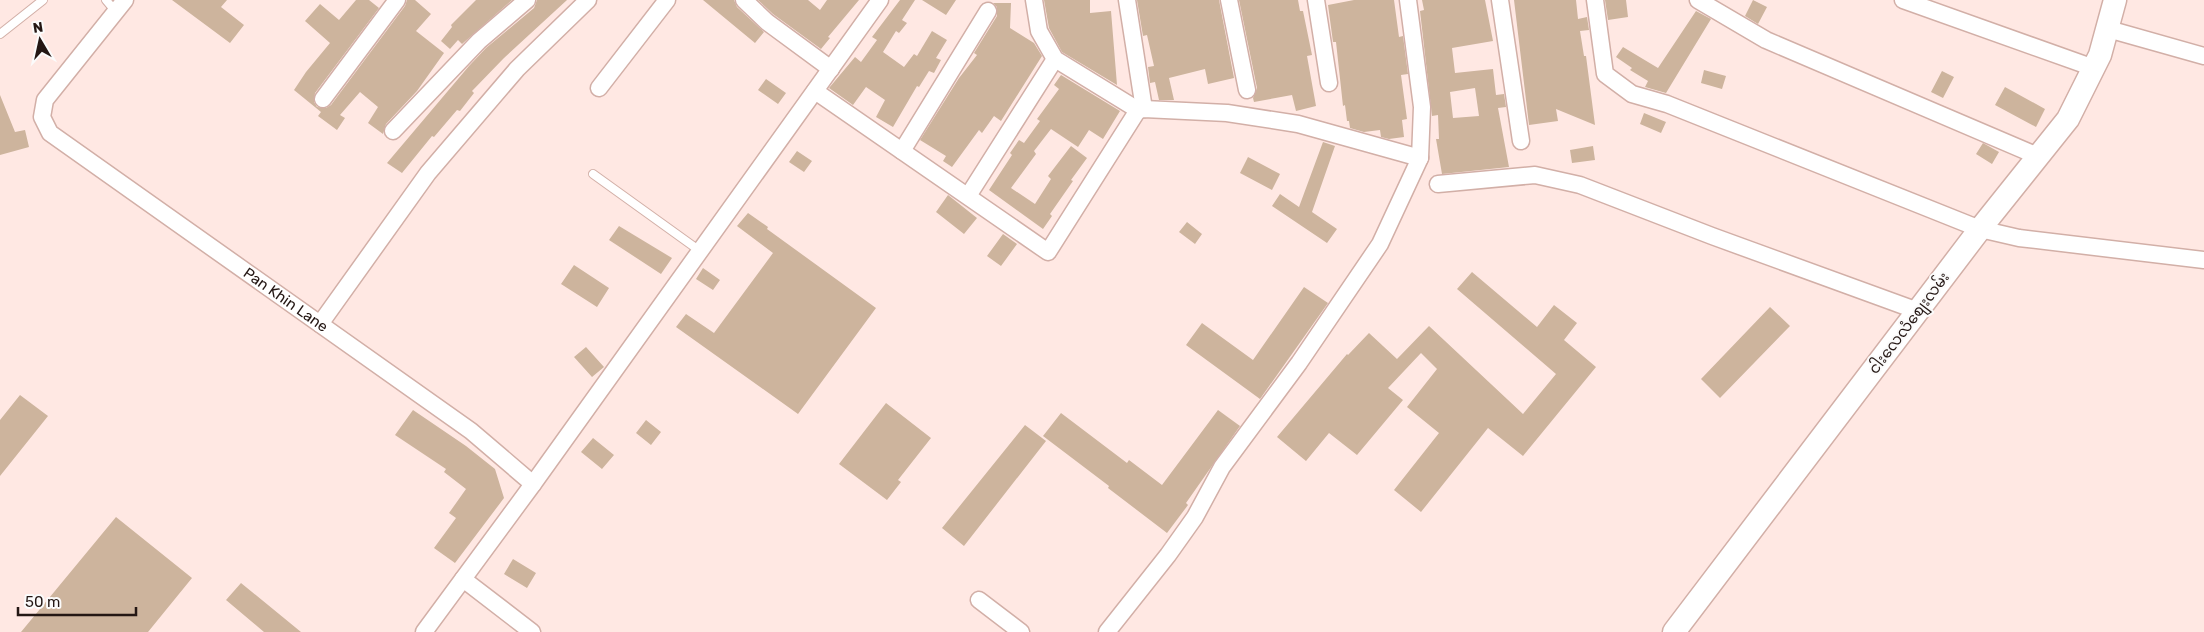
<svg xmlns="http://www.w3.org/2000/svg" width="2204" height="632" viewBox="0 0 2204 632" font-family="Rubik,'Noto Sans Myanmar',sans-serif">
  <rect width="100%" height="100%" fill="#ffe8e3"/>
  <!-- building -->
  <path fill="#cdb49d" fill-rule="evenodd" d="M 172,0 L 227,0 L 221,7 L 244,25 L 230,43 Z
    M 356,0 L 369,0 L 379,8 L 315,93 L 314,102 L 317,107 L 326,108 L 331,105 L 405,6 L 407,0 L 415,0 L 431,14 L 416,31 L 444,53 L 417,91 L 386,124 L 383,134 L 368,123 L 378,107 L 360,92 L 340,115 L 345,118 L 337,130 L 318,116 L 321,112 L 294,90 L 306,72 L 330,43 L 305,21 L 320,4 L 339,20 Z
    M 476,0 L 512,0 L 462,44 L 458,40 L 450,49 L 441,41 L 452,27 L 451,25 Z
    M 537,0 L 567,0 L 504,58 L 472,91 L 474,93 L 460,111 L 457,110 L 434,137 L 432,136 L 402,173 L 387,163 L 469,66 L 486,48 L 534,8 Z
    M 703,0 L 734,0 L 737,7 L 764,32 L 755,43 Z
    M 758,0 L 808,0 L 820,10 L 827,0 L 859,0 L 828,37 L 830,38 L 821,49 L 773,14 Z
    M 900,0 L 915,0 L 902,20 L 907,23 L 899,33 L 896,31 L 883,52 L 904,67 L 914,54 L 917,56 L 932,31 L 947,40 L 936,58 L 941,60 L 934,73 L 929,71 L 919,87 L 917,86 L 893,127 L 876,117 L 885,100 L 866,87 L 853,105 L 829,88 L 855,57 L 861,62 L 877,40 L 872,37 Z
    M 922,0 L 956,0 L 946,15 Z
    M 1044,0 L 1090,0 L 1090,13 L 1111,11 L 1117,85 L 1062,52 L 1049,28 Z
    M 1137,0 L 1219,0 L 1234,78 L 1208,84 L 1205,69 L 1169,78 L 1174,100 L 1159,100 L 1155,82 L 1150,83 L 1148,67 L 1154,66 L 1147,35 L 1143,36 Z
    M 1239,0 L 1298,0 L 1300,11 L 1303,11 L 1312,55 L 1307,56 L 1316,106 L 1296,111 L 1292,95 L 1254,102 L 1253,98 L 1257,88 Z
    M 1354,0 L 1394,0 L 1399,37 L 1403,36 L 1408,74 L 1401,75 L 1407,119 L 1402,120 L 1404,137 L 1389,139 L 1381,137 L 1380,130 L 1364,132 L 1350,128 L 1349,121 L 1347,121 L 1345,105 L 1343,106 L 1336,42 L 1333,42 L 1328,5 Z
    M 1422,0 L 1485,0 L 1493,41 L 1452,48 L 1455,73 L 1493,69 L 1496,95 L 1504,94 L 1506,107 L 1498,108 L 1509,167 L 1442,174 L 1436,139 L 1439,139 L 1438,115 L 1432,116 L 1420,11 L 1424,10 ZM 1475,88 L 1479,116 L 1453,118 L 1450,92 Z
    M 1514,0 L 1576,0 L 1578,19 L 1587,17 L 1589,30 L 1580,31 L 1584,56 L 1586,56 L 1595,125 L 1556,109 L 1558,121 L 1529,125 Z
    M 1605,0 L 1626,0 L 1628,17 L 1608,20 Z
    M 1753,0 L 1767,7 L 1758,24 L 1745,16 Z
    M 993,3 L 1011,3 L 1010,28 L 1034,43 L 1042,56 L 1001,121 L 994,116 L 982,133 L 979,130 L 952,167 L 943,161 L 946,156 L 920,140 L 959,78 L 977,55 L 974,53 L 997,16 L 997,7 Z
    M 1696,11 L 1711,19 L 1666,93 L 1645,87 L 1648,81 L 1630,70 L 1632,68 L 1616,57 L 1623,47 L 1658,68 Z
    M 1704,70 L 1726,76 L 1722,89 L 1701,83 Z
    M 1942,71 L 1954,77 L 1943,98 L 1931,92 Z
    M 1061,75 L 1120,111 L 1103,139 L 1089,130 L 1078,147 L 1051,129 L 1034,151 L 1036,154 L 1011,188 L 1035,204 L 1051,179 L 1048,176 L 1071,146 L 1087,158 L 1071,180 L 1073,181 L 1050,214 L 1052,216 L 1043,229 L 989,190 L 1012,155 L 1010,153 L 1019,140 L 1024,143 L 1040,121 L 1037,119 L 1059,89 L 1054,85 Z
    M 766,79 L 786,93 L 778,104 L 758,90 Z
    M 2005,87 L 2045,109 L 2036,127 L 1995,105 Z
    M 0,95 L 15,132 L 25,130 L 29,147 L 0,155 Z
    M 1644,113 L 1666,122 L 1661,133 L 1640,124 Z
    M 1323,142 L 1335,146 L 1312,212 L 1337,229 L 1327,243 L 1272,206 L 1280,194 L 1299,207 Z
    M 1983,143 L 1999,152 L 1992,164 L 1976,154 Z
    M 1593,146 L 1595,160 L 1572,163 L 1570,150 Z
    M 797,151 L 812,161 L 804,172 L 789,162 Z
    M 1248,157 L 1280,174 L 1272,190 L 1240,173 Z
    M 948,195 L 977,218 L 964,234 L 936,212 Z
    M 748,213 L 768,227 L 767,229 L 876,308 L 798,414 L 676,327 L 686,314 L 714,333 L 773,253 L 737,226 Z
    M 1187,222 L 1202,234 L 1195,244 L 1179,232 Z
    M 619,226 L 672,258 L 661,274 L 609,240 Z
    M 1003,234 L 1017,244 L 1001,266 L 987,256 Z
    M 574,265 L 609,288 L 597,307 L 561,284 Z
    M 703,268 L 720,280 L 713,290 L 696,279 Z
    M 1472,272 L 1537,327 L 1554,305 L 1577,323 L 1564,340 L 1596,367 L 1523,456 L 1488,428 L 1421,512 L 1394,490 L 1439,433 L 1407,407 L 1437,369 L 1421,353 L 1388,388 L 1403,400 L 1357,455 L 1329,433 L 1306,461 L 1277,437 L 1347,354 L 1348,355 L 1369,333 L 1397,359 L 1429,326 L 1523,414 L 1556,374 L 1457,289 Z
    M 1304,287 L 1328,303 L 1260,399 L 1186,345 L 1202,323 L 1253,360 Z
    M 1770,307 L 1790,326 L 1720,398 L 1701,379 Z
    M 586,347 L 604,367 L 592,377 L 574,357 Z
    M 20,395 L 48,416 L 0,476 L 0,420 Z
    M 886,403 L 931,438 L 898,480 L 901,482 L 887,500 L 839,464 Z
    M 413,410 L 466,446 L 495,469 L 504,498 L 455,563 L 434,548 L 456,518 L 449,513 L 466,489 L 444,472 L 446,469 L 395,435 Z
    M 1218,410 L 1240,426 L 1186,503 L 1188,505 L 1167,533 L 1108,488 L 1109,486 L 1043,436 L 1061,413 L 1127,463 L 1129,460 L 1162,485 Z
    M 646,420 L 661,432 L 651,445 L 636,433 Z
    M 1025,425 L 1046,441 L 964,546 L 942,528 Z
    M 593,438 L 614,455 L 602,469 L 581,452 Z
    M 116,517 L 192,578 L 148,632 L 21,632 Z
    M 513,559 L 536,573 L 527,588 L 504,574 Z
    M 241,583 L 301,632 L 264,632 L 226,600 Z"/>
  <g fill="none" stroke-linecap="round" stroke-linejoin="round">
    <defs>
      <path id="lane" d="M 106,0 L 116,12
        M 0,34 L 43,0
        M 593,174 L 700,251"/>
      <g id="street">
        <path id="s1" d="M 125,0 L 45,100 L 42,117 L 50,133 L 471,431 L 533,484"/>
        <path d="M 744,0 L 767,22 L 831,69"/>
        <path d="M 1034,0 L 1039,31 L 1055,59 L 1138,110 L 1144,109 L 1227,113 L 1298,124 L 1420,158"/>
        <path d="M 1127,0 L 1144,109"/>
        <path d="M 1229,0 L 1247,90"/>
        <path d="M 1316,0 L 1329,83"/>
        <path d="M 1500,0 L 1521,141"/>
        <path d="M 1595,0 L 1605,74 L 1632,94 L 1667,104 L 1980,229 L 2019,238 L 2204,260"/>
        <path d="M 1698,0 L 1766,40 L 2040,157"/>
        <path d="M 1903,0 L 2094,68"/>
        <path d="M 2108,29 L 2204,56"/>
        <path d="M 599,88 L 667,0"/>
        <path d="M 815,91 L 1048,252 L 1138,110"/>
        <path d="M 323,99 L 397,0"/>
        <path d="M 393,131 L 479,41 L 527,0"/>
        <path d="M 902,151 L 988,11"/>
        <path d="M 1438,184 L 1535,175 L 1580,185 L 1712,236 L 1918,311"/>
        <path d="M 968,196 L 1055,59"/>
        <path d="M 320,324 L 428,173 L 517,69 L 588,0"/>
        <path d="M 463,579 L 532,632"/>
        <path d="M 979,600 L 1021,632"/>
        <path d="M 424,632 L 533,484 L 880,0"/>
        <path d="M 1107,632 L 1168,555 L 1195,517 L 1222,467 L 1299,363 L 1380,244 L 1420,158 L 1422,107 L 1408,0"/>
      </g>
      <path id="secondary" d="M 1674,632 L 1980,229 L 2068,119 L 2100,55 L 2115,0"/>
    </defs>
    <!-- lane casing -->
    <use href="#lane" stroke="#d2afa7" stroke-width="10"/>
    <!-- street casing -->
    <use href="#street" stroke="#d2afa7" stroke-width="19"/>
    <!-- secondary casing -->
    <use href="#secondary" stroke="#d2afa7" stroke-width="25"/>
    <!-- lane -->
    <use href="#lane" stroke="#fff" stroke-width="8"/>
    <!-- street -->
    <use href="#street" stroke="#fff" stroke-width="16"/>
    <!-- secondary -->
    <use href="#secondary" stroke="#fff" stroke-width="22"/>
  </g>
  <g text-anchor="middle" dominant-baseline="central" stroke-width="4" stroke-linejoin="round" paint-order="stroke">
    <!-- street labels -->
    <g font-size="15" fill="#241714" stroke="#fbfbfb">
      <text stroke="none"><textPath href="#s1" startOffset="452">Pan Khin Lane</textPath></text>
      <text transform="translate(1909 323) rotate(-53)">ငါးလေလံစျေးလမ်း</text>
    </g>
  </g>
  <!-- north arrow -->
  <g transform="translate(40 40) rotate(351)" stroke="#fbfbfb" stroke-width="4" paint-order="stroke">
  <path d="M0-4L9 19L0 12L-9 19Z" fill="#241714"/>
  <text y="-8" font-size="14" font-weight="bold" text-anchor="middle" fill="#241714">N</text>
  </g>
  <!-- scale -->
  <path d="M18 607v8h118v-8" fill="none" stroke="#241714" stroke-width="2.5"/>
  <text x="25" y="607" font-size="15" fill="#241714" stroke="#fbfbfb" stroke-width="4" paint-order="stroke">50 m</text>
</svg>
